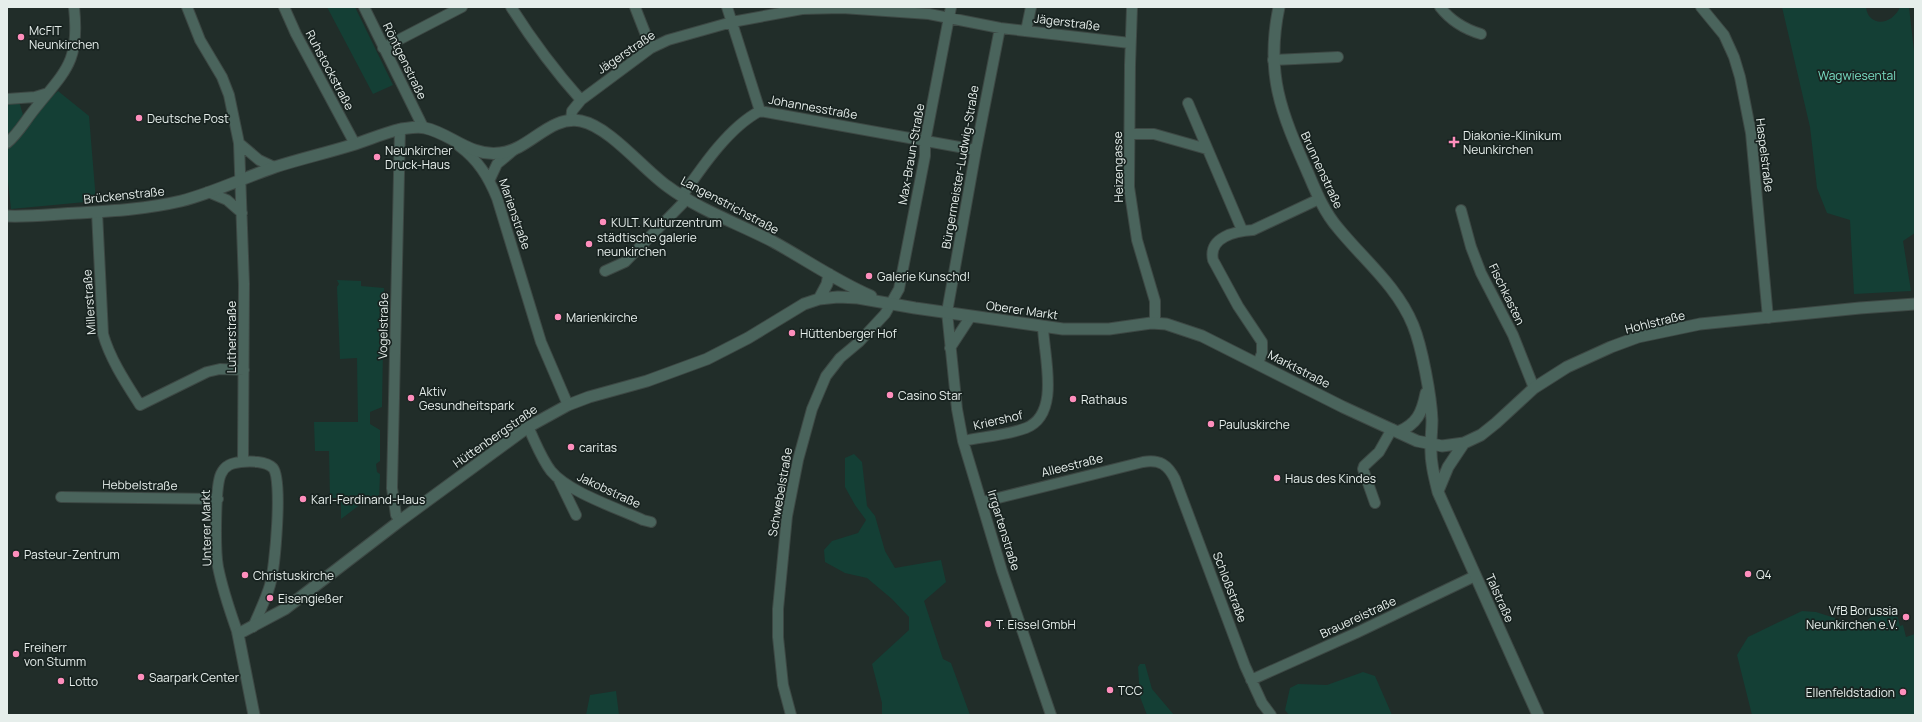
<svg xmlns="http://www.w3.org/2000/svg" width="1922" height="722" viewBox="0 0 1922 722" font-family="Manrope,sans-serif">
  <rect width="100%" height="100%" fill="#212d29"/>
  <!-- green -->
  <path fill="#143f35" d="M 327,7 L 355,7 L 393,85 L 373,94 Z
    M 1782,7 L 1866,7 C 1868,27 1892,26 1900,7 L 1909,7 L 1915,60 L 1915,233 L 1903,241 L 1911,291 L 1854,294 L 1850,220 L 1827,213 L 1817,188 L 1810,127 Z
    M 58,91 L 89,116 L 96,201 L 11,209 L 7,173 L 7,147 L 47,101 Z
    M 19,101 L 23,115 L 7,138 L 7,102 Z
    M 337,280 L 361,281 L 361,286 L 384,288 L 382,407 L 370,412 L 370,424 L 380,430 L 380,461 L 376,464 L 377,472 L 380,474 L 379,502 L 373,495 L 341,519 L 341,498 L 330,498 L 329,451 L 315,451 L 314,422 L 358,422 L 357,358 L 340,359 L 337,287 L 339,284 Z
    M 854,454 L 862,462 L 867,506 L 875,516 L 885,551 L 895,568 L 941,560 L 946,582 L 924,601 L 943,659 L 951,663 L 970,715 L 882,715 L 882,703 L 872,664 L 909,630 L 909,617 L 892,599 L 867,578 L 845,573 L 825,562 L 824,550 L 832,541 L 858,533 L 866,520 L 855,505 L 845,487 L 845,458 Z
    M 1802,611 L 1816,612 L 1860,626 L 1876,613 L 1896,611 L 1900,626 L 1903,625 L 1906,637 L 1915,634 L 1915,715 L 1752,715 L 1737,655 L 1748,637 Z
    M 1140,664 L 1145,664 L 1152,689 L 1174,715 L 1147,715 L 1140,697 L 1138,667 Z
    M 1363,672 L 1375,676 L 1392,715 L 1289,715 L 1285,710 L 1290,688 L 1298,684 L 1327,685 Z
    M 616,691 L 619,715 L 586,715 L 590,695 Z"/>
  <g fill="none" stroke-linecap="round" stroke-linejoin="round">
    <defs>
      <path id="minor" d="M 187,7 L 200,40 L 222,77 L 229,95 L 239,143 L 244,284 L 243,462
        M 284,7 L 296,34 L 355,144
        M 364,7 L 423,127
        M 511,7 C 532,40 555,71 581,100
        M 635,7 L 651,48
        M 727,7 L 760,111
        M 1132,7 L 1130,65 L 1129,187 L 1137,240 L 1155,301 L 1155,323
        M 1440,7 C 1451,21 1464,29 1481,34
        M 1701,7 L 1724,35 L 1734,57 L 1740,77 L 1751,133 L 1768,318
        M 1000,28 L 976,150 L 947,312 L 957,409 L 963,441 L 1002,571 L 1051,715
        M 1026,31 L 1031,7
        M 383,48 L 462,7
        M 1273,60 L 1338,57
        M 7,99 L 35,97 L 48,93
        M 1188,103 C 1206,145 1224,188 1242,230
        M 571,120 L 572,111 L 581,100 L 651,48 L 668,40 L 732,22 L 802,9 L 842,8 L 929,14 L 1000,28 L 1130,43
        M 400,129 L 392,488 L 396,515 L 401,520
        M 1130,134 L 1154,134 L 1207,149
        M 7,143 C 18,134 25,121 34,110 C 66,70 80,62 74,7
        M 239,143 L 259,160 L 274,167
        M 459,146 C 478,160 488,176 497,198 L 541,342 L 568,405
        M 490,179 L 497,164 L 515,149
        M 208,192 L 227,200 L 242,213
        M 682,196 C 702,167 729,127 760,111 L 976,150
        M 1461,210 L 1471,247 L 1481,273 L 1513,335 L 1534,388
        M 97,212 L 103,334 C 110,359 126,383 140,405 L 207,372 L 220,369 L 244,370
        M 605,271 L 625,262 L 687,199
        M 950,348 L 971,316
        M 1258,363 L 1262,353 L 1262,342 L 1238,306 L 1213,260 C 1208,237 1236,231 1253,230 L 1319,199
        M 528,427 C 535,441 541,458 551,471 C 568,492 617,508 643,520 L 651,522
        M 963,441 C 982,437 1008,435 1026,428 C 1061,414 1044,357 1043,327
        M 559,480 L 576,515
        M 61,497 L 218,499
        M 982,502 L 1143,462 C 1160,459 1168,465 1175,479 L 1245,666 L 1262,703 L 1271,715
        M 1375,503 L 1363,469 L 1364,466 L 1379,452 L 1392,429
        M 238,634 C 230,611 223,592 218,567 C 215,551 215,486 221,474 C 225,465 232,463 241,462 C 250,461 266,461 273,468 C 283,479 275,568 270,585 C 266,599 259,613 253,627
        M 1251,680 L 1356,633 L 1475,576
        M 791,715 L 783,685 L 778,637 L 778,609 L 787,516 L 798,460 L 812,409 L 826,376 L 840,358 L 859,342 L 885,314 L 899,289 L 925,156 L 925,142 L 951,7"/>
      <path id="tertiary" d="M 1279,7 C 1265,74 1281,112 1308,173 C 1316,192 1324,212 1338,228 C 1364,260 1397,286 1413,325 C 1422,347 1431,396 1432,420 C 1432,428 1431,436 1431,444 C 1430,460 1434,476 1438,492 L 1538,715
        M 7,216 C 31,217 54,214 78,213 C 112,211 147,209 181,201 C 213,193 243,178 275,167 C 300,159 326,153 352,145 C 368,140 384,133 401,129 C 409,128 418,126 425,128 C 450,133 470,157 500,153 C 530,150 549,115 581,121 C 610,127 643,169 667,186 C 699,210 737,223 772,241 C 805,259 836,281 871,296
        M 819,299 L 827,284 L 829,274
        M 1398,432 C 1417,424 1422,413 1426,393
        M 1438,491 L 1448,467 L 1464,443
        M 254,715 L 238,634 L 285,609 L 401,520 L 528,427 L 568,405 L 589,397 L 647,381 L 707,359 L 748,338 L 804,304 L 819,299 L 838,297 L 858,298 L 915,308 L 1063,329 L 1109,329 L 1151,323 L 1166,324 L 1202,336 L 1343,407 L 1417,441 L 1442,446 L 1464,443 L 1481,435 L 1496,423 L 1534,388 L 1567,367 L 1611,347 L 1638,337 L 1700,324 L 1860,308 L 1915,304"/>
    </defs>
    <!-- minor casing -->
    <use href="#minor" stroke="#3d4844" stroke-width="12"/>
    <!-- tertiary casing -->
    <use href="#tertiary" stroke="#3d4844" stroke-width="13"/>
    <!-- minor -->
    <use href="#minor" stroke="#4a645c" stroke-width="10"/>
    <!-- tertiary -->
    <use href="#tertiary" stroke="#4a645c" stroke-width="11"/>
  </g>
  <!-- markers -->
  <g fill="#fe8ebc" stroke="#182320" stroke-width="1.5">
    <circle cx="21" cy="37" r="4"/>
    <circle cx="139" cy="118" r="4"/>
    <path d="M1452 136h4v4h4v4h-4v4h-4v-4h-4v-4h4z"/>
    <circle cx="377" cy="157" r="4"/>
    <circle cx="603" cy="222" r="4"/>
    <circle cx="589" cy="244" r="4"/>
    <circle cx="869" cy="276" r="4"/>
    <circle cx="558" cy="317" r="4"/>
    <circle cx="792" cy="333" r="4"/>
    <circle cx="890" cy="395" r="4"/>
    <circle cx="411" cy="398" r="4"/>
    <circle cx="1073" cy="399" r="4"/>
    <circle cx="1211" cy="424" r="4"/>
    <circle cx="571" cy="447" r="4"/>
    <circle cx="1277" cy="478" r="4"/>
    <circle cx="303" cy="499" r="4"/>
    <circle cx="16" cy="554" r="4"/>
    <circle cx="1748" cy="574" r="4"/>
    <circle cx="245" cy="575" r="4"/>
    <circle cx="270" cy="598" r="4"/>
    <circle cx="1906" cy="617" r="4"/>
    <circle cx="988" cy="624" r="4"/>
    <circle cx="16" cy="654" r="4"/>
    <circle cx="141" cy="677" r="4"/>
    <circle cx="61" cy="681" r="4"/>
    <circle cx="1110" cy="690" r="4"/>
    <circle cx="1903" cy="692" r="4"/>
  </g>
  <g text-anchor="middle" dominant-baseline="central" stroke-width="3.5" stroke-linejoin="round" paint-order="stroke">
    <!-- street labels -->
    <g font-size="12" fill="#e6eeeb" stroke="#182320">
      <text transform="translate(1067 22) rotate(7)">Jägerstraße</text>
      <text transform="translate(626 52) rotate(-34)">Jägerstraße</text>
      <text transform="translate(405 61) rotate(64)">Röntgenstraße</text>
      <text transform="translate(330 70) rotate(62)">Ruhstockstraße</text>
      <text transform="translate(813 107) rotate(10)">Johannesstraße</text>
      <text transform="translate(911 154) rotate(-80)">Max-Braun-Straße</text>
      <text transform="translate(1765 155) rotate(83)">Haspelstraße</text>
      <text transform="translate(960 167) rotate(-80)">Bürgermeister-Ludwig-Straße</text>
      <text transform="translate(1118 167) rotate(-91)">Heizengasse</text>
      <text transform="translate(1322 170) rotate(65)">Brunnenstraße</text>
      <text transform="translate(124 195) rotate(-6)">Brückenstraße</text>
      <text transform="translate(730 205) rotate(28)">Langenstrichstraße</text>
      <text transform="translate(515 214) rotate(71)">Marienstraße</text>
      <text transform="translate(1507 294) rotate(64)">Fischkasten</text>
      <text transform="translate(89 302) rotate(-94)">Millerstraße</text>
      <text transform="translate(1022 310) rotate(8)">Oberer Markt</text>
      <text transform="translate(1655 322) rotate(-14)">Hohlstraße</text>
      <text transform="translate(383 326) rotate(-89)">Vogelstraße</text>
      <text transform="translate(231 337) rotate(-90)">Lutherstraße</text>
      <text transform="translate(1299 369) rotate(27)">Marktstraße</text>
      <text transform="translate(998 420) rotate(-13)">Kriershof</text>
      <text transform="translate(495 436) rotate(-35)">Hüttenbergstraße</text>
      <text transform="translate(1072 465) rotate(-14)">Alleestraße</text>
      <text transform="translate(140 485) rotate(1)">Hebbelstraße</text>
      <text transform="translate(609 490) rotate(25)">Jakobstraße</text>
      <text transform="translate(780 492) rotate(-80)">Schwebelstraße</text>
      <text transform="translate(206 528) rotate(-91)">Unterer Markt</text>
      <text transform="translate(1004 530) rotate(73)">Irrgartenstraße</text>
      <text transform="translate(1230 587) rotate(69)">Schloßstraße</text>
      <text transform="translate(1500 598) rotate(66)">Talstraße</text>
      <text transform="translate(1358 617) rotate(-25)">Brauereistraße</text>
    </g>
    <!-- poi labels -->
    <g font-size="12" fill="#e6eeeb" stroke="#182320" text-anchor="start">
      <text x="29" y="30">McFIT<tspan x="29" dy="14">Neunkirchen</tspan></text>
      <text x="147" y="118">Deutsche Post</text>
      <text x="1463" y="135">Diakonie-Klinikum<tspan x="1463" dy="14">Neunkirchen</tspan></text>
      <text x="385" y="150">Neunkircher<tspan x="385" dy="14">Druck-Haus</tspan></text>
      <text x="611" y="222">KULT. Kulturzentrum</text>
      <text x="597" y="237">städtische galerie<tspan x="597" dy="14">neunkirchen</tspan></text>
      <text x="877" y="276">Galerie Kunschd!</text>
      <text x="566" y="317">Marienkirche</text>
      <text x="800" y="333">Hüttenberger Hof</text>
      <text x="419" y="391">Aktiv<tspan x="419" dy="14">Gesundheitspark</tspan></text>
      <text x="898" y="395">Casino Star</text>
      <text x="1081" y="399">Rathaus</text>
      <text x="1219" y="424">Pauluskirche</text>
      <text x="579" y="447">caritas</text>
      <text x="1285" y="478">Haus des Kindes</text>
      <text x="311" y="499">Karl-Ferdinand-Haus</text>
      <text x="24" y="554">Pasteur-Zentrum</text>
      <text x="1756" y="574">Q4</text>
      <text x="253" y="575">Christuskirche</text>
      <text x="278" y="598">Eisengießer</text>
      <text x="1898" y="610" text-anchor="end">VfB Borussia<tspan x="1898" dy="14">Neunkirchen e.V.</tspan></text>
      <text x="996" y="624">T. Eissel GmbH</text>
      <text x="24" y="647">Freiherr<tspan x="24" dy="14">von Stumm</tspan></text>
      <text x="149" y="677">Saarpark Center</text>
      <text x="69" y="681">Lotto</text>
      <text x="1118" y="690">TCC</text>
      <text x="1895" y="692" text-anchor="end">Ellenfeldstadion</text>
    </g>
    <!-- park labels -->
    <g font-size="12" fill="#78dcc2" stroke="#182320">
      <text x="1857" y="75">Wagwiesental</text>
    </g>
  </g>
  <!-- border -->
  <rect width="1922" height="722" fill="none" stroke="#e6eeeb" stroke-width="16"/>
</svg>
